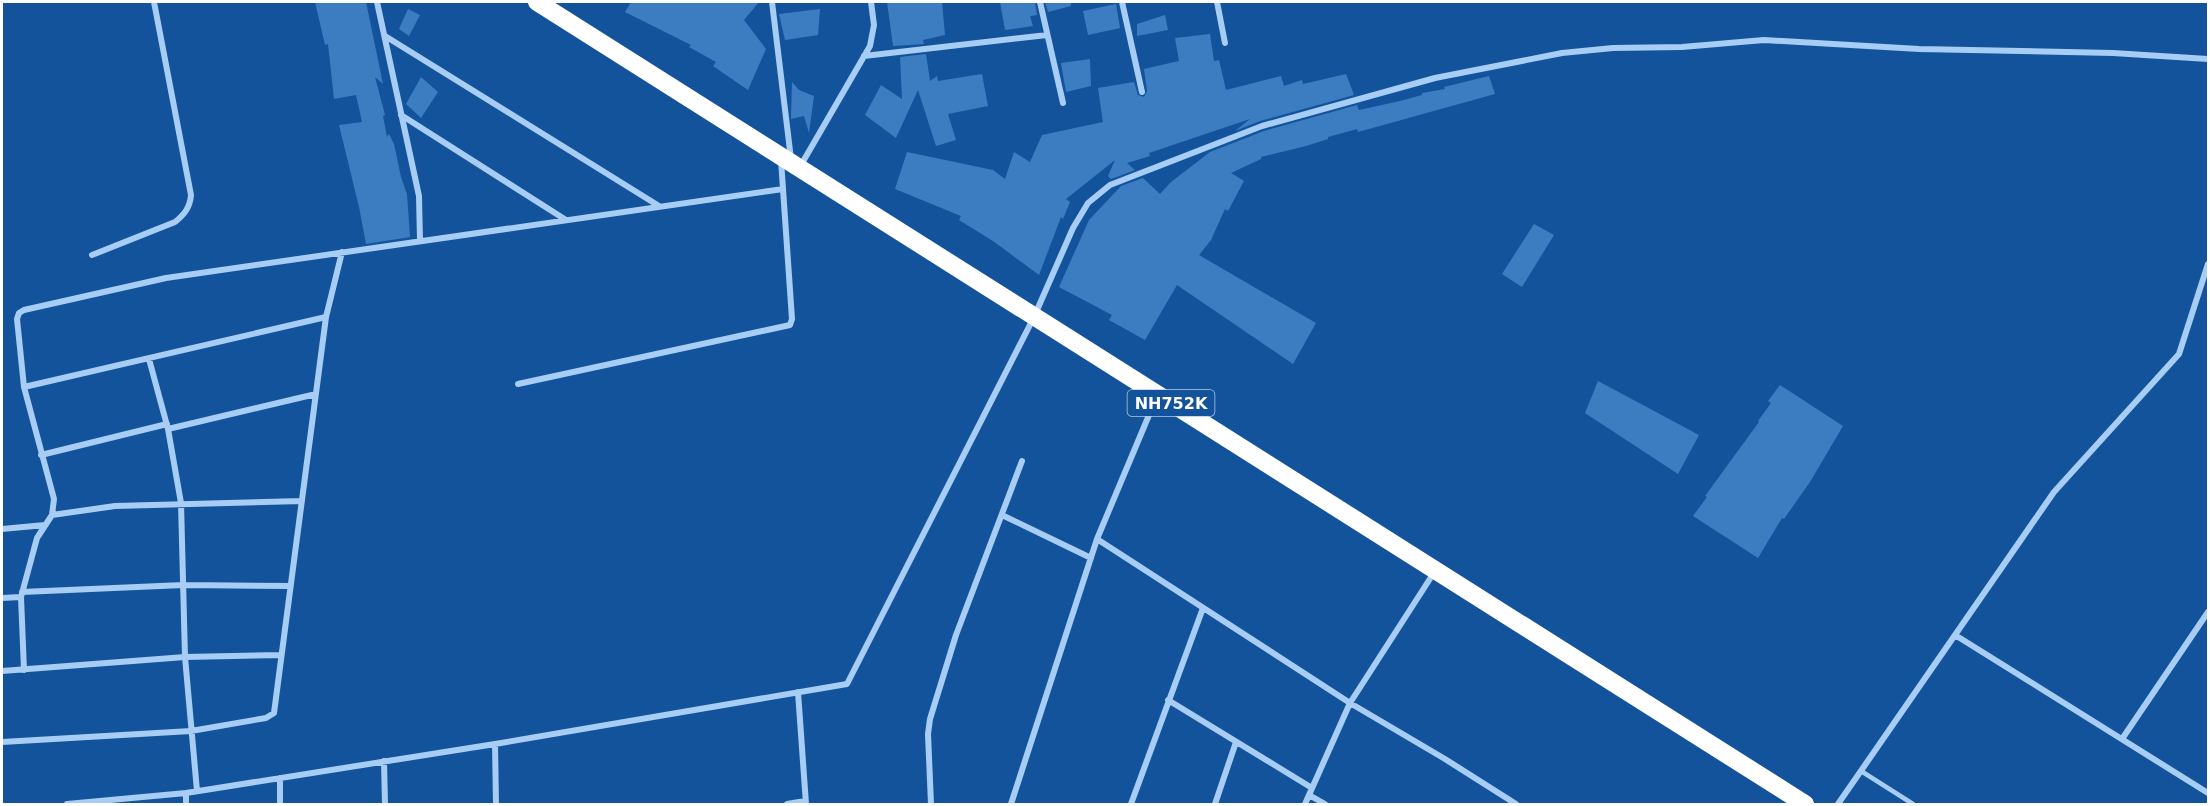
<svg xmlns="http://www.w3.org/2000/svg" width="2210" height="806" viewBox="0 0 2210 806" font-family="'DejaVu Sans',sans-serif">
  <rect width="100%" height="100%" fill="#13539b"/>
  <!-- building -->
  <path fill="#3c7dc2" d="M 315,2 L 366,2 L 383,84 L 375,77 L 385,115 L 383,116 L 387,137 L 389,134 L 394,144 L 401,177 L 407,194 L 410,237 L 366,244 L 359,207 L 339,125 L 362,122 L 356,95 L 334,99 L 328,44 L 325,45 Z
    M 631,2 L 759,2 L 744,20 L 766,49 L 748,90 L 713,66 L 716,62 L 689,47 L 691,45 L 625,12 Z
    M 887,2 L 942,2 L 945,35 L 923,40 L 924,44 L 893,46 Z
    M 1000,2 L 1035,2 L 1037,15 L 1030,16 L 1033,26 L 1005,30 Z
    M 1045,2 L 1071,2 L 1071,6 L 1048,12 Z
    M 1116,4 L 1120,28 L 1088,35 L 1083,11 Z
    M 408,9 L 420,15 L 409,36 L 399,29 Z
    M 820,9 L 818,35 L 785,40 L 779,14 Z
    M 1165,15 L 1168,30 L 1137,36 L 1137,24 Z
    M 1210,34 L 1214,61 L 1219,60 L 1226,90 L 1281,76 L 1284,86 L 1302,80 L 1303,84 L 1346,74 L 1354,95 L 1260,121 L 1235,131 L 1250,119 L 1149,153 L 1150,156 L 1127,163 L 1135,170 L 1111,179 L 1108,176 L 1115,160 L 1066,199 L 1070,202 L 1063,219 L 1061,217 L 1039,275 L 993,241 L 959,220 L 961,216 L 895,189 L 907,152 L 993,170 L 1005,179 L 1014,152 L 1030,162 L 1042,135 L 1103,122 L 1098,88 L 1134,82 L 1138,95 L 1144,97 L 1147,91 L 1144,69 L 1179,61 L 1175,38 Z
    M 926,54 L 930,81 L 937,76 L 938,81 L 982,74 L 988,106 L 948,114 L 956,140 L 936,146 L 918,90 L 896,138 L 865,115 L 881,85 L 902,99 L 900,57 Z
    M 1090,59 L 1091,86 L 1066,92 L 1061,63 Z
    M 1489,76 L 1495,94 L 1358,132 L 1357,129 L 1328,137 L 1328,139 L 1306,146 L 1261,157 L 1261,159 L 1231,173 L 1244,181 L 1228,211 L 1225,209 L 1211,240 L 1199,255 L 1316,323 L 1293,364 L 1177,285 L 1145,340 L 1109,320 L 1112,315 L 1059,287 L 1089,220 L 1121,186 L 1143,178 L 1160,194 L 1171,182 L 1210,152 L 1264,131 L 1357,105 L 1359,110 L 1400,101 L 1422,95 L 1422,93 L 1445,89 L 1444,87 Z
    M 421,77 L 438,92 L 421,118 L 406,104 Z
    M 792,82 L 799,90 L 814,96 L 809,133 L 804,116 L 791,119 Z
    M 1534,224 L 1554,235 L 1522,287 L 1502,274 Z
    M 1598,381 L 1699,435 L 1678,474 L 1585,413 Z
    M 1780,385 L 1843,426 L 1810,482 L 1784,519 L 1782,518 L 1758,558 L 1693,516 L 1707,497 L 1705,496 L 1759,422 L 1758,421 L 1771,403 L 1768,401 Z"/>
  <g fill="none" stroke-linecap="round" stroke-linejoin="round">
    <!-- lane -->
    <path stroke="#a7cdf4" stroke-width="4.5" d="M 1861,771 L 1913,804"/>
    <!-- street -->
    <path stroke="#a7cdf4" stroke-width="6" d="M 377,2 L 419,196 L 420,241
      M 772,2 L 791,159
      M 1040,2 L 1063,103
      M 1122,2 L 1142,92
      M 1217,2 L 1225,43
      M 385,36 L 659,206
      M 864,56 L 1047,35
      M 401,115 L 566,220
      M 801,165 L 870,46 L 874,25 L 871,2
      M 92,255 L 175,222 C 185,214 190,207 191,195 L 154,2
      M 149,359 L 168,429 L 181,503 L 185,657 L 197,791
      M 518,384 L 790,325 L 792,319 L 781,160
      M 24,387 L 326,317
      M 168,429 L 316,394
      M 41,455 L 167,424
      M 52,515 L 115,506 L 302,501
      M 1002,515 L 1091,558
      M 2,529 L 45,525
      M 1097,539 L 1350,703 L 1445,759 L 1516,804
      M 22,592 L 183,585 L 290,586
      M 2,598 L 21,597
      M 1955,635 L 2208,793
      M 24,670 L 21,597 L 37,538 L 52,515 L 54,499 L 24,387 L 17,319 L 19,313 L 24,310 L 166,278 L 783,189
      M 2,671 L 185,657 L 281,655
      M 798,692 L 806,804
      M 1168,700 L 1312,788
      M 2122,739 L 2208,612
      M 2,742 L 191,731 L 266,718 L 274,713 L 326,317 L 342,252
      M 495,744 L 496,804
      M 384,761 L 385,804
      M 280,778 L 280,804
      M 1309,795 L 1325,804
      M 67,804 L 186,793
      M 186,804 L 186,793 L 495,744 L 847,684 L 1034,317 L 1073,228 L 1088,203 L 1110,185 L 1262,126 L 1435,78 L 1562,53 L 1613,48 L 1682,47 L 1764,40 L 1919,49 L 2113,53 L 2208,59
      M 787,804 L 805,801
      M 931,804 L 928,734 L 930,719 L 956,635 L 1022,461
      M 1011,804 L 1097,539 L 1157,396
      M 1131,804 L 1203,608
      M 1215,804 L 1236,742
      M 1305,804 L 1350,703 L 1435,571
      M 1838,804 L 2054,492 L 2179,354 L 2208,264"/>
    <!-- highway -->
    <path stroke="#fff" stroke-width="18" d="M 537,2 L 1805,804"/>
  </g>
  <g text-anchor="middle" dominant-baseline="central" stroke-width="4.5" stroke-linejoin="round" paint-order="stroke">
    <!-- shield labels -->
    <rect fill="#13539b" stroke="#b8cbe1" stroke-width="1.5" x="1127.5" y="390" width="87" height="26" rx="4.5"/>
    <g font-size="16" font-weight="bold" fill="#fff">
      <text x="1171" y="403">NH752K</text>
    </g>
  </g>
  <!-- border -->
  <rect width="2210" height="806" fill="none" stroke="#ffffff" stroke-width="6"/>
</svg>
